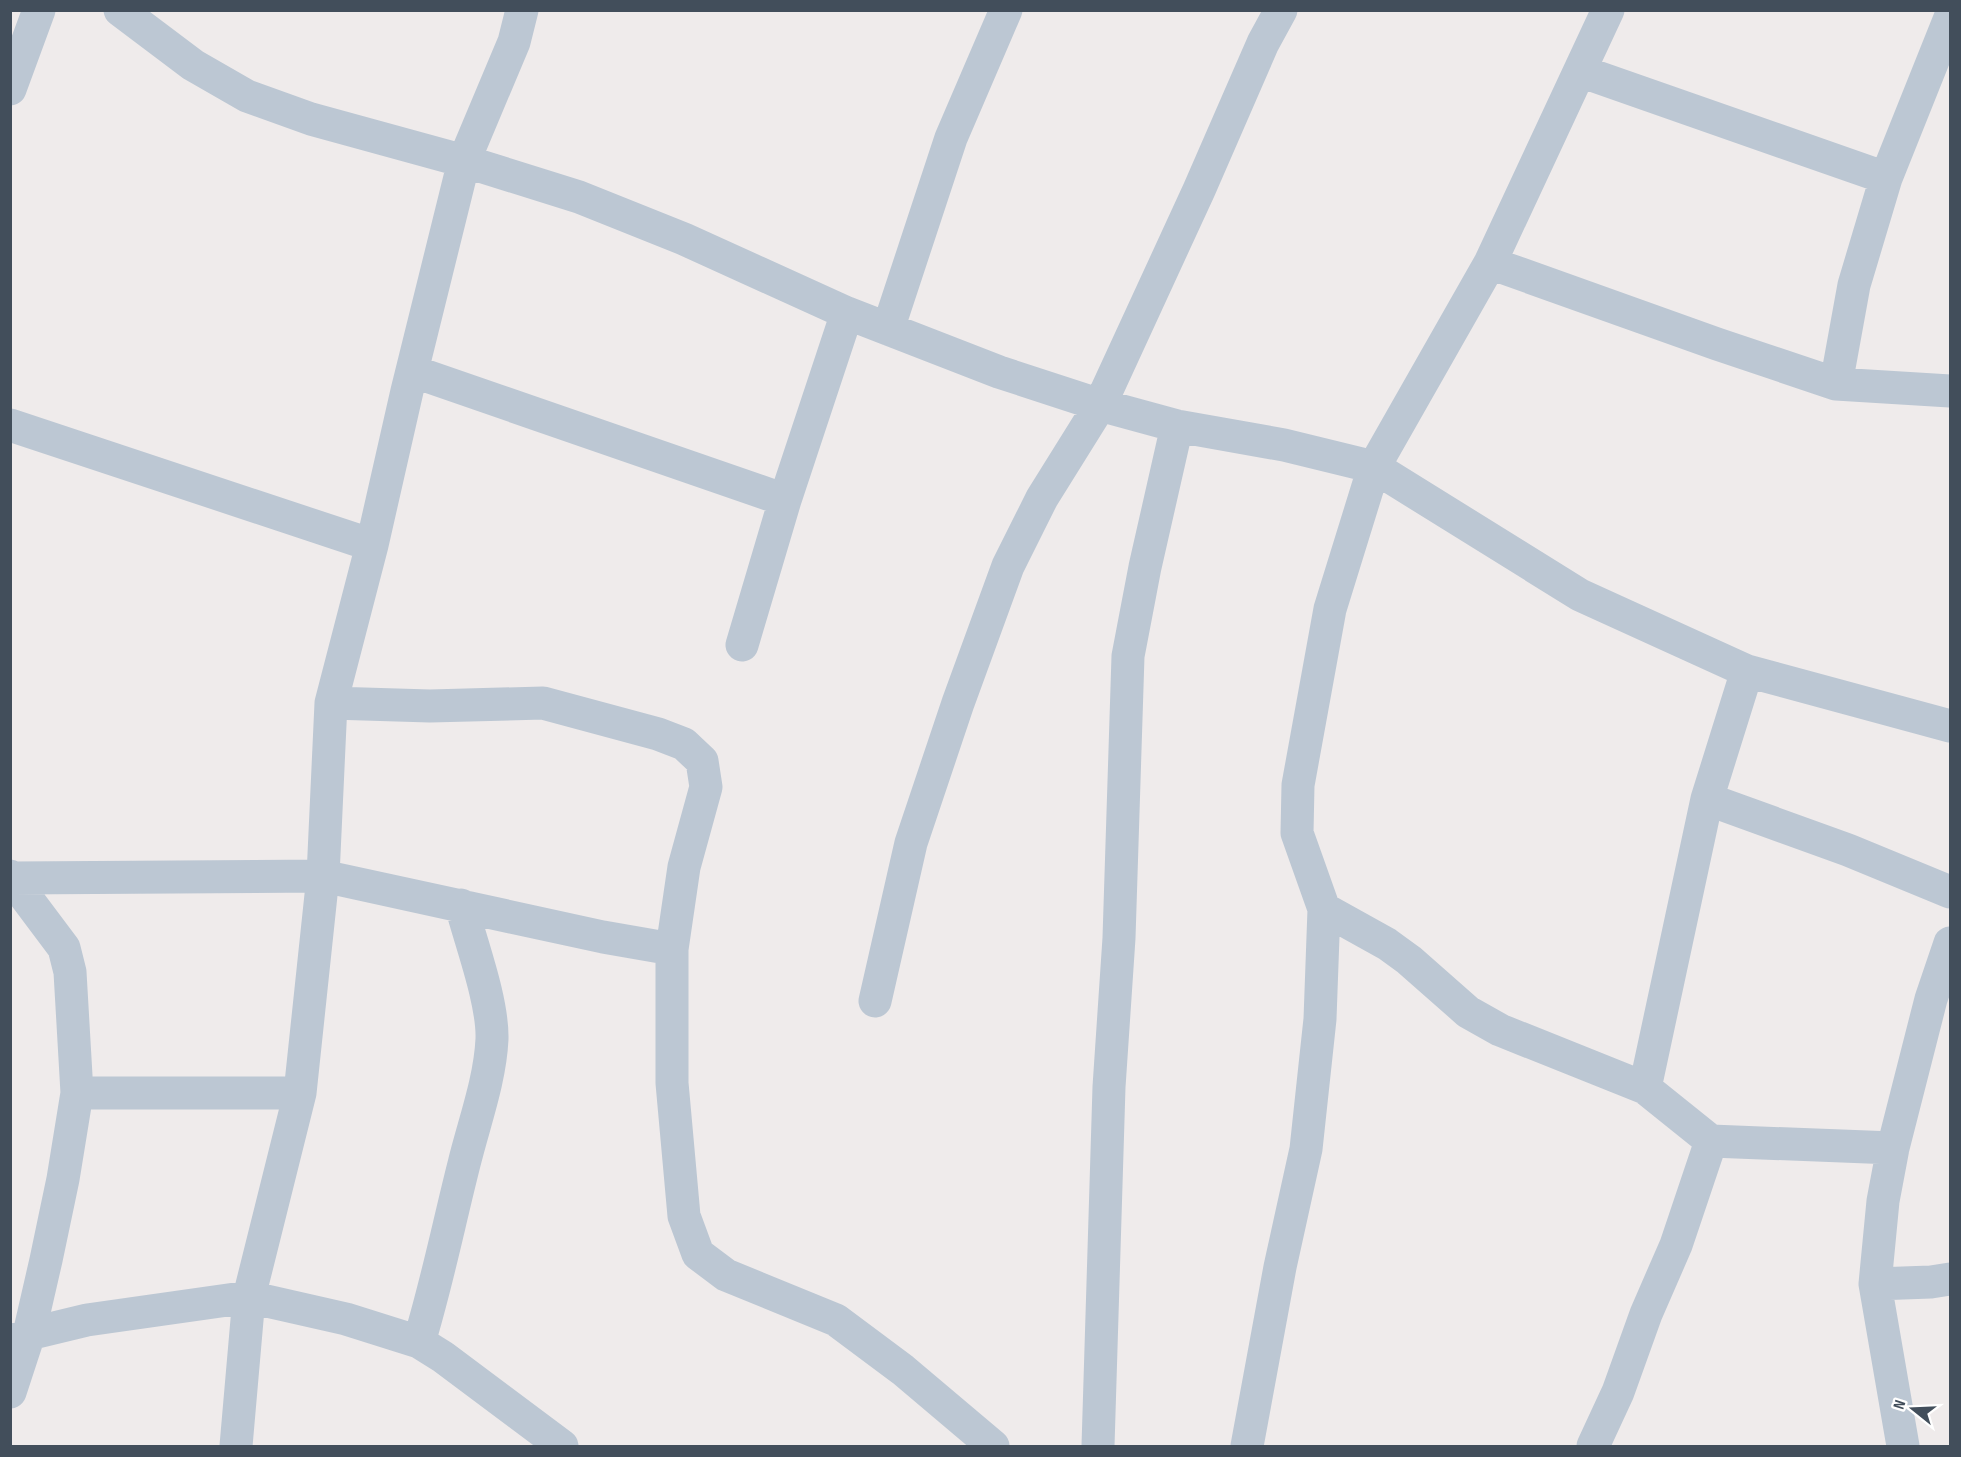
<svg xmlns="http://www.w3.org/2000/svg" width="1961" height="1457" viewBox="0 0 1961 1457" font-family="'Sofia Sans Condensed',sans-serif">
  <rect width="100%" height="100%" fill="#efebeb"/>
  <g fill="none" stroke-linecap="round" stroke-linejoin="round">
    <!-- street -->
    <path stroke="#bcc7d3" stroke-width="33" d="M 120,10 L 193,65 L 247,96 L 311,119 L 464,161 L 579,197 L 684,239 L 847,313 L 999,372 L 1100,405 L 1177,426 L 1284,445 L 1374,467 L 1580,595 L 1747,671 L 1950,726
      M 1580,71 L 1886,178
      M 10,89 L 39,10
      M 1490,263 L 1717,344 L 1836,384 L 1950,391
      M 888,329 L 951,138 L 1006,10
      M 412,371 L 785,500
      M 1836,384 L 1854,285 L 1886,178 L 1950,18
      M 10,425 L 372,545
      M 742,645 L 785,500 L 847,313
      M 331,703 L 430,706 L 543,703 L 658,734 L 684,744 L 702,761 L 706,787 L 684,867 L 672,949 L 672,1083 L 684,1216 L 698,1254 L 726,1275 L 836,1320 L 903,1370 L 993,1446
      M 1707,799 L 1848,850 L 1950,892
      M 10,876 L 64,948 L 70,972 L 77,1093 L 63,1179 L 46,1260 L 29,1334 L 10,1392
      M 13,878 L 323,876 L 603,937 L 672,949
      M 1324,909 L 1387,944 L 1409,960 L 1468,1012 L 1500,1030 L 1645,1088
      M 875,1001 L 911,843 L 958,703 L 1008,566 L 1042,498 L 1100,405 L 1199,190 L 1263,43 L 1281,10
      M 77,1093 L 300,1093
      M 1711,1141 L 1893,1148
      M 1875,1284 L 1931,1282 L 1950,1279
      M 10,1342 L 29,1334 L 87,1320 L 249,1297 L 346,1319 L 419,1342 L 443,1357 L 562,1446
      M 419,1342 C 437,1283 449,1223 464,1164 C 474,1123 490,1081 492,1039 C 493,1001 471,943 461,905
      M 236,1446 L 249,1297 L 300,1093 L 323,876 L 331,703 L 372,545 L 407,391 L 464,161 L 514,42 L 522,10
      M 1098,1446 L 1109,1087 L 1119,938 L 1128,656 L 1145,567 L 1177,426
      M 1247,1446 L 1280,1267 L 1306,1149 L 1320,1019 L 1324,909 L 1297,833 L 1298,785 L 1330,609 L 1374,467 L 1490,263 L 1608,10
      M 1593,1446 L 1618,1392 L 1646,1314 L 1676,1245 L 1711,1141 L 1645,1088 L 1707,799 L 1747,671
      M 1903,1446 L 1875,1284 L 1883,1201 L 1893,1148 L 1931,999 L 1950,943"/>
  </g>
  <!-- border -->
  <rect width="1961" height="1457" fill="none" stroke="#424e5b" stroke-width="24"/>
  <!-- north arrow -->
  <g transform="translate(1913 1409) rotate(288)" stroke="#ffffff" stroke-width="4.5" paint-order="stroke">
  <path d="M0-4.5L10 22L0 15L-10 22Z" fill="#424e5b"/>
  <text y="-9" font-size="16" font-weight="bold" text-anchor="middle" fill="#424e5b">N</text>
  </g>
</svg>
